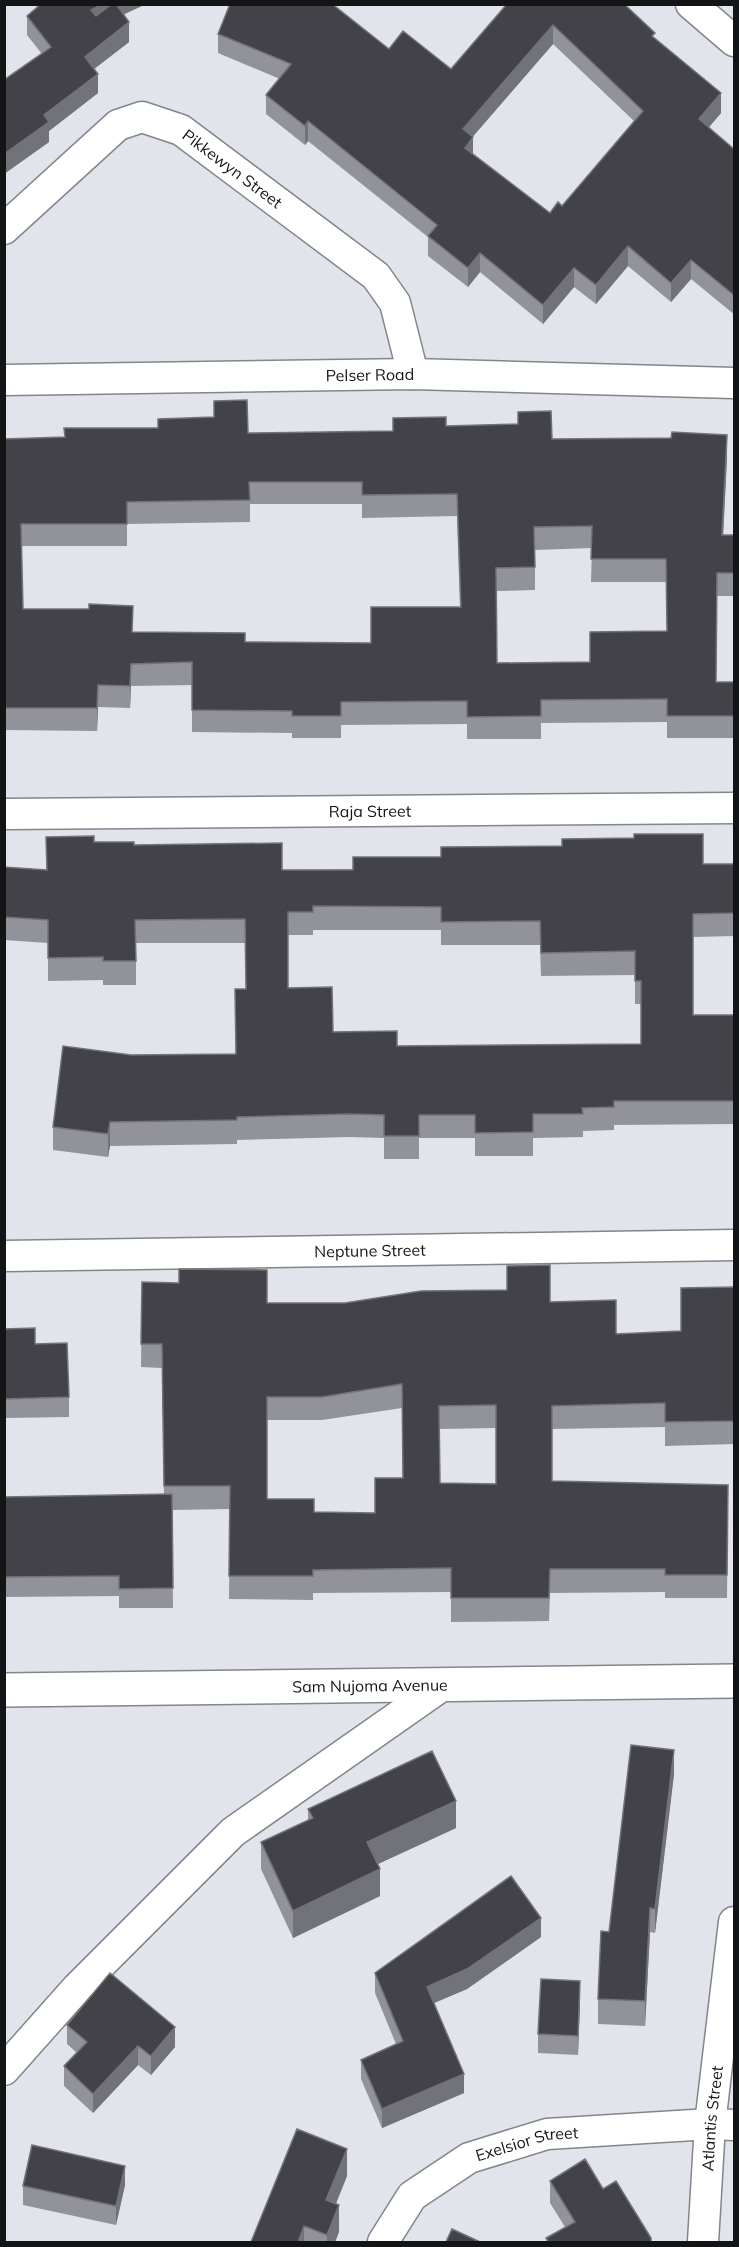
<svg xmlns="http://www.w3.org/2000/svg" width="739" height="2247" viewBox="0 0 739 2247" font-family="Mulish,sans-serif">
  <rect width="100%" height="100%" fill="#e1e4eb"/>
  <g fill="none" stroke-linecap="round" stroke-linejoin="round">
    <defs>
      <g id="minor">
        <path d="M 691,4 L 734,41"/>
        <path id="s1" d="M 4,229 L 118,125 L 142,117 L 181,130 L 376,276 L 395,303 L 413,374"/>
        <path id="s2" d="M 4,380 L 413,374 L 734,383"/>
        <path id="s3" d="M 4,814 L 734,808"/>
        <path id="s4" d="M 4,1256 L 734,1245"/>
        <path d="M 4,2070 L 77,1988 L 233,1832 L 443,1685"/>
        <path id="s5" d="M 383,2242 L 412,2196 L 469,2158 L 547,2134 L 710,2124 L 734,2125"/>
        <path id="s6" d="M 703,2242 L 710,2124 L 734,1922"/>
      </g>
      <g id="tertiary">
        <path id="s7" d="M 4,1690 L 734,1681"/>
      </g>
    </defs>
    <!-- minor casing -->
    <use href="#minor" stroke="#83858c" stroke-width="33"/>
    <!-- tertiary casing -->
    <use href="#tertiary" stroke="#83858c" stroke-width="36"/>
    <!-- minor -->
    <use href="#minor" stroke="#fff" stroke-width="30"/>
    <!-- tertiary -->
    <use href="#tertiary" stroke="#fff" stroke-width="33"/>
  </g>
  <!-- wall -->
  <path fill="#92939a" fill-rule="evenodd" d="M 41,4 L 146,4 L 123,15 L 129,42 L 94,69 L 98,93 L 49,131 L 49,142 L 4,174 L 4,80 L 42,54 L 27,35 L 27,16 Z
    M 507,4 L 655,39 L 721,113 L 708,128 L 735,150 L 735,315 L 691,279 L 671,302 L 628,266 L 596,304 L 574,287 L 543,324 L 480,272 L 468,287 L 428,256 L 428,237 L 308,141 L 305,145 L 266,114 L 266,95 L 280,79 L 218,53 L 218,34 L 389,49 L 451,69 ZM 553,44 L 634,121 L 562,206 L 550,213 L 473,154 L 472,137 Z
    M 446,426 L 552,439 L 727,457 L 723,535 L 735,535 L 735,596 L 717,596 L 716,682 L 735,682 L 735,738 L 667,738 L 667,722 L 541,723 L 541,739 L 467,739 L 467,724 L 341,725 L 341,738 L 292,738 L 292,733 L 192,732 L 192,685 L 131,686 L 130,708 L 98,707 L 97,731 L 4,730 L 4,439 L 248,433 L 393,431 ZM 250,504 L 362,504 L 362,518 L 457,516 L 460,607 L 371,643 L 245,642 L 133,632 L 23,609 L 21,546 L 127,546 L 127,524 L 250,522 ZM 592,548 L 591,582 L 666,582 L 667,631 L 590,662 L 497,663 L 497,591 L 535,590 L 535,550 Z
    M 46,837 L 134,845 L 282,870 L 735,864 L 735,936 L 693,937 L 693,1015 L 735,1015 L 735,1124 L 614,1125 L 614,1130 L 583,1131 L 583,1137 L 533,1138 L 533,1156 L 475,1156 L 475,1138 L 419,1138 L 419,1159 L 384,1159 L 384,1138 L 350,1137 L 237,1140 L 237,1144 L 110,1146 L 108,1157 L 53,1150 L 53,1127 L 131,1055 L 235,1054 L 246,989 L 245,943 L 136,943 L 136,985 L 103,985 L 103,980 L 48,981 L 48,943 L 4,940 L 4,867 L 46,870 ZM 313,930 L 441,930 L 441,945 L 540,945 L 541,976 L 635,975 L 635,1004 L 641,1004 L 641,1044 L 397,1046 L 333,1032 L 288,988 L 288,935 L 313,935 Z
    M 507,1266 L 550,1302 L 616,1334 L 681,1331 L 735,1287 L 735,1444 L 665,1446 L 665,1427 L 552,1429 L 552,1481 L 728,1485 L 727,1598 L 665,1598 L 665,1592 L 550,1593 L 549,1621 L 451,1622 L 451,1592 L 313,1593 L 313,1600 L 229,1599 L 230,1509 L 172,1510 L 173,1608 L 119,1608 L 119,1596 L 4,1597 L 4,1497 L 164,1494 L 162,1368 L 141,1367 L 142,1282 L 267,1303 L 345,1303 L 507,1290 ZM 402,1408 L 403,1478 L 375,1513 L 314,1512 L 267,1499 L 267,1420 L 322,1420 ZM 496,1428 L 496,1484 L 440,1483 L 439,1429 Z
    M 4,1329 L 69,1397 L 69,1417 L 4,1418 Z
    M 674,1774 L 655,1933 L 650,1932 L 645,2026 L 598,2024 L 598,1999 L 609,1932 Z
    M 308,1809 L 456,1828 L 378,1864 L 380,1896 L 293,1938 L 261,1869 L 261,1842 L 308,1820 Z
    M 541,1937 L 467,1989 L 434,2003 L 464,2093 L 382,2128 L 361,2079 L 361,2060 L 396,2044 L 375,1993 L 375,1973 Z
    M 580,2000 L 578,2055 L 538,2053 L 538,2034 Z
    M 67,2025 L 175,2047 L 151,2075 L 138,2065 L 93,2113 L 64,2086 L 64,2066 L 77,2053 L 67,2044 Z
    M 347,2176 L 336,2204 L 339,2232 L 335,2242 L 251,2242 Z
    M 550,2181 L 603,2189 L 651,2242 L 546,2242 L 546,2238 L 565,2227 L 550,2203 Z
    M 125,2185 L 116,2225 L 23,2205 L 23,2186 Z"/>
  <!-- shaded-wall -->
  <path fill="#727379" d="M 103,4 L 146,4 L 91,29 L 91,10 Z
    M 129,22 L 129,42 L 85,76 L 85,57 Z
    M 553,25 L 553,44 L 463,148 L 463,129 Z
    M 98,74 L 98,93 L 49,131 L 49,142 L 4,174 L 4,154 L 44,115 Z
    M 721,93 L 721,113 L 699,139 L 699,119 Z
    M 308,121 L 308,141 L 305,145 L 305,126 Z
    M 473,137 L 473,157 L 465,148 Z
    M 628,246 L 628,266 L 596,304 L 596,285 Z
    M 480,253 L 480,272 L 468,287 L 468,268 Z
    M 691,260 L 691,279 L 671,302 L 671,283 Z
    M 574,268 L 574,287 L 543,324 L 543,305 Z
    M 727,435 L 727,457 L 722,558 L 722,535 Z
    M 131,664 L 131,686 L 130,708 L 130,686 Z
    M 98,685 L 98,707 L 97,731 L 97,708 Z
    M 110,1122 L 110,1146 L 108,1157 L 108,1134 Z
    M 674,1750 L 674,1774 L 655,1933 L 655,1909 Z
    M 456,1801 L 456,1828 L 367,1869 L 367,1842 Z
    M 380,1869 L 380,1896 L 293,1938 L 293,1911 Z
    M 650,1908 L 650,1932 L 645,2026 L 645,2001 Z
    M 541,1918 L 541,1937 L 467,1989 L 427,2006 L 427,1987 Z
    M 580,1981 L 580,2000 L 578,2055 L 578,2036 Z
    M 175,2027 L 175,2047 L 151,2075 L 151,2056 Z
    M 138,2046 L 138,2065 L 93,2113 L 93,2094 Z
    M 464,2074 L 464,2093 L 382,2128 L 382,2109 Z
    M 347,2149 L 347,2176 L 326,2227 L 326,2200 Z
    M 125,2166 L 125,2185 L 116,2225 L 116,2206 Z
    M 339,2205 L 339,2232 L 335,2242 L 327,2242 L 327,2235 Z
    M 304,2226 L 304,2242 L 298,2242 Z"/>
  <!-- building -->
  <path fill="#434248" stroke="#727379" stroke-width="1.5" fill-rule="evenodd" d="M 41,4 L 103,4 L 91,10 L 96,16 L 112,4 L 116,4 L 129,22 L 85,57 L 98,74 L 44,115 L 49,122 L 4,154 L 4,80 L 51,47 L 27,16 Z
    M 230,4 L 332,4 L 389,49 L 403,31 L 451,69 L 507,4 L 624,4 L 655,33 L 652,36 L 721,93 L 699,119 L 735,150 L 735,296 L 691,260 L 671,283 L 628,246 L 596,285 L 574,268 L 543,305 L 480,253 L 468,268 L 428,236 L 437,225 L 308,121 L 305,126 L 266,95 L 291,64 L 218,34 ZM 553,25 L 643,111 L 562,206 L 558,202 L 550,213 L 465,148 L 473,137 L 463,129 Z
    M 247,400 L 248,433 L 393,431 L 393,418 L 446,417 L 446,426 L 518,424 L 518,412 L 551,411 L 552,439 L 671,438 L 672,432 L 727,435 L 722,535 L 735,535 L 735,573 L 717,573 L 716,682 L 735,682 L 735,716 L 667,716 L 667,699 L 541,700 L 541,716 L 467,717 L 467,701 L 341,702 L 341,716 L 292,716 L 292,711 L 192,710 L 192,662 L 131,664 L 130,686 L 98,685 L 97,708 L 4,708 L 4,439 L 65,437 L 64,428 L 158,428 L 158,419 L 214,417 L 214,401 ZM 249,482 L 362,482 L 362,495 L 457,494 L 461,607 L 371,607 L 371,643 L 245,642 L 245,633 L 132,632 L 133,606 L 89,604 L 89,609 L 23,609 L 21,524 L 127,524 L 127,502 L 250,500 ZM 592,526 L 591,559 L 666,559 L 667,631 L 590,632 L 590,662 L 497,663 L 496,568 L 535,567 L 534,527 Z
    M 634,834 L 703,834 L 703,864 L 735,864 L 735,913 L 693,914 L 693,1015 L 735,1015 L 735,1101 L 614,1101 L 614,1107 L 582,1108 L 583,1114 L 533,1114 L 533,1132 L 475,1133 L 475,1115 L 419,1115 L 419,1136 L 384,1136 L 384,1115 L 350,1114 L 237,1117 L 237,1120 L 110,1122 L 108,1134 L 53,1127 L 63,1046 L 131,1055 L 236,1054 L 235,989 L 246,989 L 245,919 L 135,920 L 136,961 L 103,961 L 103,957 L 48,958 L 48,920 L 4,917 L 4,867 L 47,870 L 46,837 L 94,836 L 94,842 L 134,842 L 134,845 L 282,843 L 282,870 L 353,870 L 353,857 L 441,857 L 441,847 L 562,846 L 562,839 L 634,838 ZM 313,906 L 441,907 L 441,922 L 540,921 L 541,953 L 635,951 L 635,981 L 641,981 L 641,1044 L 397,1046 L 397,1031 L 333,1032 L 332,987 L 288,988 L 288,912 L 313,912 Z
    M 550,1265 L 550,1302 L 616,1300 L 616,1334 L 681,1331 L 681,1288 L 735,1287 L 735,1421 L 665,1422 L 665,1403 L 552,1406 L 552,1481 L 728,1485 L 727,1575 L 665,1575 L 665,1569 L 550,1569 L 549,1598 L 451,1598 L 451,1568 L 313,1570 L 313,1576 L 229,1576 L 230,1486 L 164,1486 L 162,1344 L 141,1344 L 142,1282 L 179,1283 L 179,1269 L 267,1270 L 267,1303 L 345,1303 L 421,1291 L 507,1290 L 507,1266 ZM 402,1384 L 403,1478 L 375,1478 L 375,1513 L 314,1512 L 314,1499 L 267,1499 L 267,1397 L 322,1397 ZM 496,1405 L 496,1484 L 440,1483 L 439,1406 Z
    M 35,1328 L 35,1344 L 67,1343 L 69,1397 L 4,1399 L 4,1329 Z
    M 172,1494 L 173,1588 L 119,1589 L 119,1576 L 4,1577 L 4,1497 Z
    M 631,1745 L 674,1750 L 655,1909 L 650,1908 L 645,2001 L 598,1999 L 601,1931 L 609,1932 Z
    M 432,1751 L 456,1801 L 367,1842 L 380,1869 L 293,1911 L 261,1842 L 313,1818 L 308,1809 Z
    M 511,1876 L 541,1918 L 467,1969 L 427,1987 L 464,2074 L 382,2109 L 361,2060 L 403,2041 L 375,1973 Z
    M 110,1973 L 175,2027 L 151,2056 L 138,2046 L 93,2094 L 64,2066 L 87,2042 L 67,2025 Z
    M 541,1979 L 580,1981 L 578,2036 L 538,2034 Z
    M 297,2129 L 347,2149 L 326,2200 L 339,2205 L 327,2235 L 304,2226 L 298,2242 L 251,2242 Z
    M 32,2145 L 125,2166 L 116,2206 L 23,2186 Z
    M 585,2159 L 603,2189 L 616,2181 L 651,2238 L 651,2242 L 549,2242 L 546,2238 L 575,2222 L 550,2181 Z
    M 452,2229 L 480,2242 L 446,2242 Z"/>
  <g text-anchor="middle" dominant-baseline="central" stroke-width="6" stroke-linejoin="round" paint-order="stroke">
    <!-- street labels -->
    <g font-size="16" fill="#131416" stroke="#eff1f8">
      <text stroke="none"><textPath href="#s1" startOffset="285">Pikkewyn Street</textPath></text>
      <text stroke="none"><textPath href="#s2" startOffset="366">Pelser Road</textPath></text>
      <text stroke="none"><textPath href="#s3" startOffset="366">Raja Street</textPath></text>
      <text stroke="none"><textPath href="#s4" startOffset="366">Neptune Street</textPath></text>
      <text stroke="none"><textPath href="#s7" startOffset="366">Sam Nujoma Avenue</textPath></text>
      <text stroke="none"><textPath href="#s6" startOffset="124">Atlantis Street</textPath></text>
      <text stroke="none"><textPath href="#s5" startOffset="183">Exelsior Street</textPath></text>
    </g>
  </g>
  <!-- border -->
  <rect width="739" height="2247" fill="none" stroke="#131416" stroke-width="12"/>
</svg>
